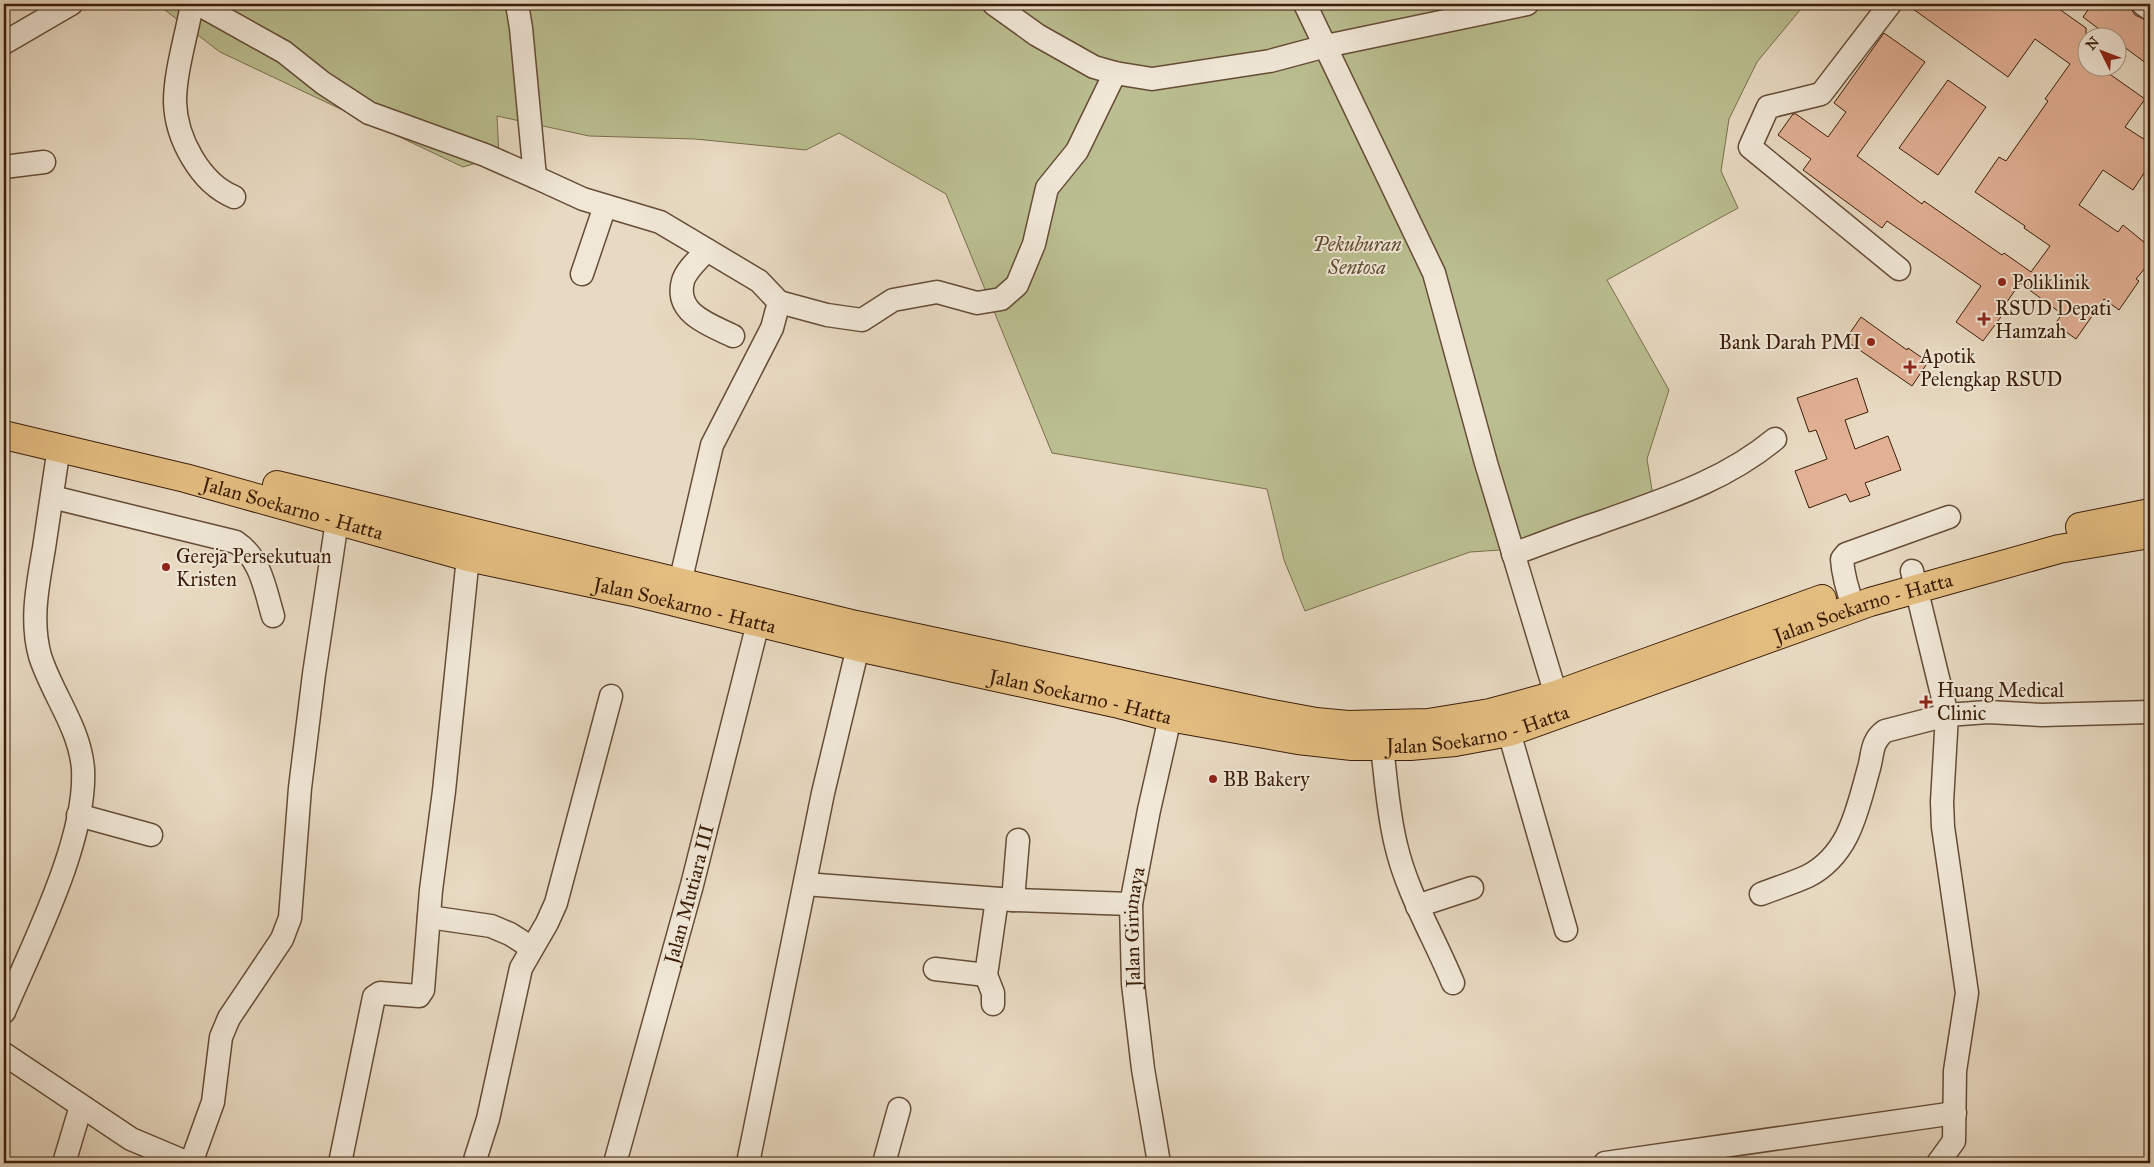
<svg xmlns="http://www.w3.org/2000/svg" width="2154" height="1167" viewBox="0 0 2154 1167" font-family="'IM FELL Great Primer',serif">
  <rect width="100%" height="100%" fill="#e8dac2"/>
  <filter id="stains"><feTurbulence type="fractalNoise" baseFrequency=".004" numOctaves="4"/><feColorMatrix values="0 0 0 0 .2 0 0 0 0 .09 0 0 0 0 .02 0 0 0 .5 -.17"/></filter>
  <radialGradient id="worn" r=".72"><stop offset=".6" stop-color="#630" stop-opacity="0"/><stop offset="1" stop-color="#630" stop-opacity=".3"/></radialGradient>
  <!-- green -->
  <path fill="#babe90" stroke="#7a6e4c" d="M 157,4 L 1805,4 L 1757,62 L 1729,119 L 1721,171 L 1738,208 L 1607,280 L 1669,390 L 1647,459 L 1654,502 L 1500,550 L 1470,552 L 1305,611 L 1284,560 L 1267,489 L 1052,453 L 946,194 L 839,133 L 806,150 L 695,139 L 589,136 L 497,116 L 499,156 L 463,167 L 220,52 Z"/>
  <!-- building -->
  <path fill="#e2b095" stroke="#3b1d07" d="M 1906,4 L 2052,4 L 2086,28 L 2086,68 L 2101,68 L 2145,99 L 2125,127 L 2150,143 L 2150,164 L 2133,190 L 2103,170 L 2079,205 L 2118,232 L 2123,225 L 2150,247 L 2150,262 L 2136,279 L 2139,281 L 2119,310 L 2104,299 L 2076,339 L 2055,324 L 2062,314 L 2020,283 L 2000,312 L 2003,314 L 1983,341 L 1956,322 L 1981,286 L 1887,221 L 1882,228 L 1803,170 L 1811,159 L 1778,135 L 1793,114 L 1796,114 L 1828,137 L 1846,112 L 1834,103 L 1884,33 L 1925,62 L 1857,156 L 1922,204 L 1924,201 L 2002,255 L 2004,253 L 2031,272 L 2050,246 L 2024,228 L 2025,226 L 1975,192 L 1999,157 L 2006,161 L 2048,101 L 2045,99 L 2070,64 L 2035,39 L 2008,77 Z
    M 2092,4 L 2128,4 L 2135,15 L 2150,22 L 2150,66 L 2116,41 L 2116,38 L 2111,38 L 2083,17 Z
    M 1948,80 L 1986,107 L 1938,175 L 1899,148 Z
    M 1861,317 L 1907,350 L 1908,348 L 1928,362 L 1912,386 L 1845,340 Z
    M 1857,378 L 1868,412 L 1845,420 L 1855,449 L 1888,436 L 1901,470 L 1865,483 L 1870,495 L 1850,502 L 1846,494 L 1809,508 L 1795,471 L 1827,459 L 1816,430 L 1809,432 L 1797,398 Z"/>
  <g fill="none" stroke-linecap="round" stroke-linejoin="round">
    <defs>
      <g id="minor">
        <path d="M 192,4 C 187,34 175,71 175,102 C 176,138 200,183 234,197"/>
        <path d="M 198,4 L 284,52 L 323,83 L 369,113 L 485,155 L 535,177 L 521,28 L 517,4"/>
        <path d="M 994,4 L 1037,35 L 1094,67 L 1115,73 L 1152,79 L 1270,61 L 1326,46 L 1527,4"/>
        <path d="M 1305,4 L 1434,273 L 1486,463 L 1556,695"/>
        <path d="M 1890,4 L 1821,94 L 1768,107 L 1750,147 L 1899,269"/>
        <path d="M 2143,4 L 2150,9"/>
        <path d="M 4,43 L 71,4"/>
        <path d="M 4,167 L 44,162"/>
        <path d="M 535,177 L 583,199 L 660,222 L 759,281 L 779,302 L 772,328 L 712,445 L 680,583"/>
        <path d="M 707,250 C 699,259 686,270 683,281 C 674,314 711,325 733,336"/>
        <path d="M 582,274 L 605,206"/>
        <path d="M 779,302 L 827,315 L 862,320 L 893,300 L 937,292 L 977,303 L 1001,299 L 1017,285 L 1034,244 L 1047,188 L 1077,151 L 1115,73"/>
        <path d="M 52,497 L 236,542 C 261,559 265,589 273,616"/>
        <path d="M 1513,554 C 1541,544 1568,533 1596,524 C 1659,501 1722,483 1775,439"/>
        <path d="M 1912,571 L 1947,715 L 1942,802 L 1943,827 L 1967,993 L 1955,1071 L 1954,1141 L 1938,1163"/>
        <path d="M 1854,608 C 1848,592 1843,576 1842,559 L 1846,554 L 1949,517"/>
        <path d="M 1509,732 L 1566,930"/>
        <path d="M 1382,747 C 1386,779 1388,813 1396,845 C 1407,893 1434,937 1453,983"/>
        <path d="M 78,815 L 151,835"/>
        <path d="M 805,884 L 1013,900 L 1131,904"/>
        <path d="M 1761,894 C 1776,888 1793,883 1808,876 C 1850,854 1857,810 1869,768 C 1873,754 1871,741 1885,731 L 1947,715 L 1988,712 L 2042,715 L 2150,712"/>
        <path d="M 1013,900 L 1018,840"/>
        <path d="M 1417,906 L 1472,888"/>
        <path d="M 429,917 L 491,926 L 510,934 L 532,948"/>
        <path d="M 935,969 L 986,975"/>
        <path d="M 993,1004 L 993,993 L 986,975 L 997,899"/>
        <path d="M 4,1012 C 32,946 87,840 83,769 C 80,728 52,694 40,656 C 30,620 38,584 44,548 C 49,514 54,480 59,447"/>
        <path d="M 4,1054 L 131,1139 L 188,1163"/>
        <path d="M 64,1163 L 81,1106"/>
        <path d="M 191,1163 L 213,1102 L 221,1037 L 229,1018 L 282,939 L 290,918 L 300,788 L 314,674 L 337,521"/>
        <path d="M 340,1163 L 374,997 L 380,993 L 419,996 L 423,990 L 431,890 L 444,791 L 468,557"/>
        <path d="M 474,1163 L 488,1119 L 521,968 L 547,923 L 556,903 L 611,696"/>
        <path id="s1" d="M 615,1163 L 692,885 L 758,623"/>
        <path d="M 748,1163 L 823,793 L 858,647"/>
        <path d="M 884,1163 L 899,1109"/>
        <path id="s2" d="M 1159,1163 L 1143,1069 L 1133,984 L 1131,904 L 1149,810 L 1174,700"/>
        <path d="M 1605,1163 L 1955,1113"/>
      </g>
      <g id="highway">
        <path id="s3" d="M 4,435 L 185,478 L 468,557 L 634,592 L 858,647 L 1115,703 L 1169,717 L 1298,740 L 1352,746 L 1410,746 L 1455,742 L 1509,732 L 1870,602 L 2059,549 L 2150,534"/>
        <path d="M 277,485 L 856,625 L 1267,713 L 1316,722 L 1348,725 L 1428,723 L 1490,713 L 1556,695 L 1822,599"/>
        <path d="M 2080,527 L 2150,513"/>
      </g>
    </defs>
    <!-- minor casing -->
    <use href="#minor" stroke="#664c36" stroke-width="25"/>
    <!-- highway casing -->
    <use href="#highway" stroke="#3b1d07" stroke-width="30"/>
    <!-- minor -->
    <use href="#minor" stroke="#f0e7d7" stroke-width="22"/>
    <!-- highway -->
    <use href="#highway" stroke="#e4bd81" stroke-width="28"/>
  </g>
  <!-- markers -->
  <g fill="#8f2418" stroke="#f0e7d7" stroke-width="2">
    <circle cx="2002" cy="282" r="5"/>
    <path d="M1981.5 311.5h5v5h5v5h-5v5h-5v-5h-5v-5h5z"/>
    <circle cx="1871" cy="342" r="5"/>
    <path d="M1907.5 359.5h5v5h5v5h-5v5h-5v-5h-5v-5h5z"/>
    <circle cx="166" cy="567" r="5"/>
    <path d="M1923.5 694.5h5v5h5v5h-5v5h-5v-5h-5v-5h5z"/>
    <circle cx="1213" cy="779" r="5"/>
  </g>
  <g text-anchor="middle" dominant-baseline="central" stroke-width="4" stroke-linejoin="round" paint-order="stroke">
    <!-- park labels -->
    <g font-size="20" font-style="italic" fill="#614d30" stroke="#f0e7d7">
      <text x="1357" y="244">Pekuburan<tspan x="1357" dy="23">Sentosa</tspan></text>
    </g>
    <!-- poi labels -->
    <g font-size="20" fill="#3b1d07" stroke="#f0e7d7" text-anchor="start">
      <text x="2012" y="282">Poliklinik</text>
      <text x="1995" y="308">RSUD Depati<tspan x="1995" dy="23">Hamzah</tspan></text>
      <text x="1861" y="342" text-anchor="end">Bank Darah PMI</text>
      <text x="1920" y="356">Apotik<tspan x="1920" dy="23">Pelengkap RSUD</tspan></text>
      <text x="176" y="556">Gereja Persekutuan<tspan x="176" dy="23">Kristen</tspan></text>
      <text x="1937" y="690">Huang Medical<tspan x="1937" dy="23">Clinic</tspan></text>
      <text x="1223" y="779">BB Bakery</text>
    </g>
    <!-- street labels -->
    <g font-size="20" fill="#3b1d07" stroke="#f0e7d7">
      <text stroke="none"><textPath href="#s3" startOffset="298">Jalan Soekarno - Hatta</textPath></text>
      <text stroke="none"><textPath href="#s3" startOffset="702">Jalan Soekarno - Hatta</textPath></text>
      <text stroke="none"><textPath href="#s3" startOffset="1918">Jalan Soekarno - Hatta</textPath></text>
      <text stroke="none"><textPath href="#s3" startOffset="1108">Jalan Soekarno - Hatta</textPath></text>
      <text stroke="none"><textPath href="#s3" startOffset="1512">Jalan Soekarno - Hatta</textPath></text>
      <text stroke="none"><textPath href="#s1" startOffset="279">Jalan Mutiara III</textPath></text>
      <text stroke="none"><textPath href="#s2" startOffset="238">Jalan Girimaya</textPath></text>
    </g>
  </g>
  <!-- margin -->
  <rect width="2154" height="1167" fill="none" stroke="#e8dac2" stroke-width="20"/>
  <rect x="5" y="5" width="2144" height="1157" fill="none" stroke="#3b1d07" stroke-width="2.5"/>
  <rect x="10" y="10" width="2134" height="1147" fill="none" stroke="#3b1d07"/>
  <!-- north arrow -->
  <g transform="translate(2102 52) rotate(312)"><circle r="24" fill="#f0e7d7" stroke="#a89684"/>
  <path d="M0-4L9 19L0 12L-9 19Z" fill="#8f2418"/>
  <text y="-8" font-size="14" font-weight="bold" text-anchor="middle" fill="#3b1d07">N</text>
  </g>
  <rect width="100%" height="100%" filter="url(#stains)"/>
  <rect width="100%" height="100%" fill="url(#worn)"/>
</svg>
